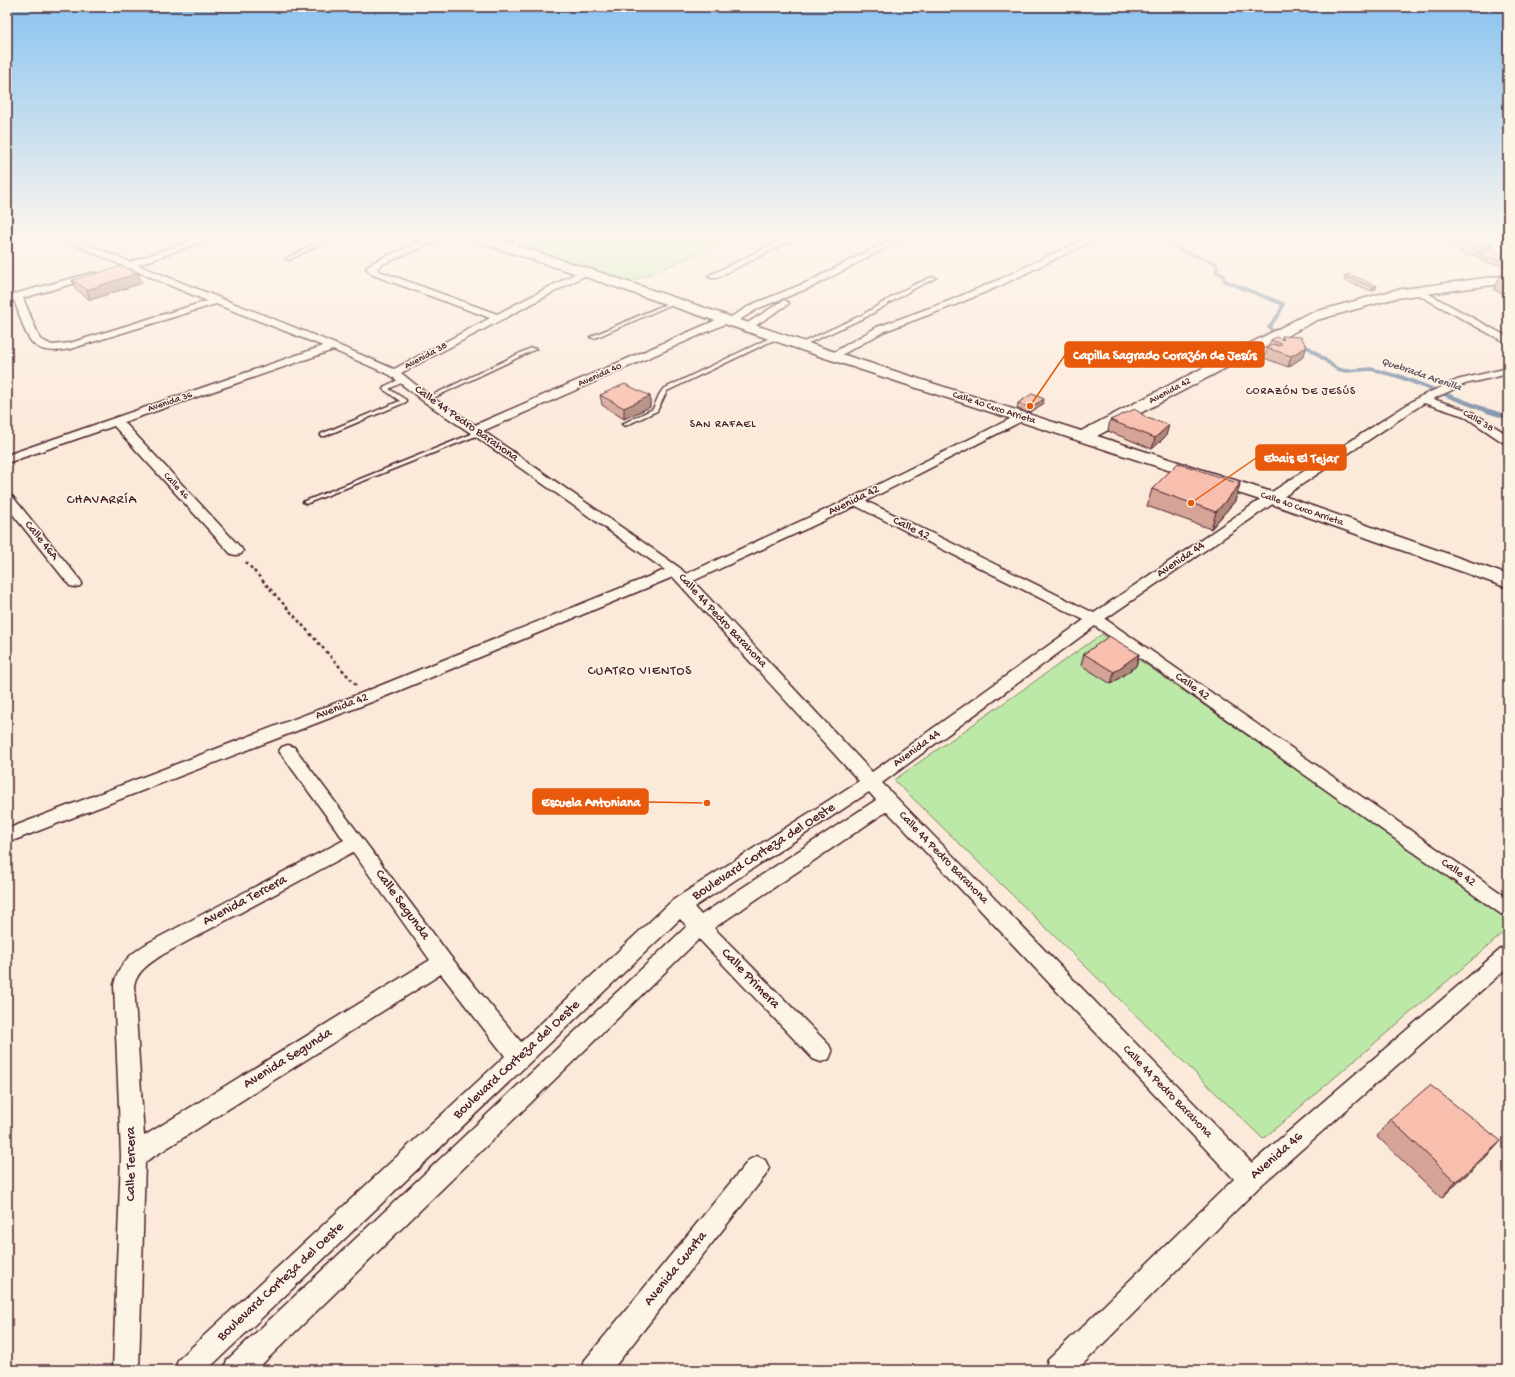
<svg xmlns="http://www.w3.org/2000/svg" width="1515" height="1377" viewBox="0 0 1515 1377" font-family="'Gochi Hand',sans-serif">
  <rect width="100%" height="100%" fill="#fbeada"/>
  <filter id="ink" filterUnits="userSpaceOnUse"><feTurbulence type="fractalNoise" baseFrequency=".025" numOctaves="2"/><feDisplacementMap in="SourceGraphic" scale="8" xChannelSelector="R" yChannelSelector="G"/><feConvolveMatrix kernelMatrix="1 2 1 2 8 2 1 2 1" color-interpolation-filters="sRGB"/></filter>
  <g filter="url(#ink)">
    <!-- green -->
    <path fill="#bce9a7" stroke="#838469" d="M 546,238 L 737,238 L 630,282 L 525,246 Z
      M 1102,634 L 1508,917 L 1508,929 L 1263,1139 L 894,780 Z"/>
    <g fill="none" stroke-linecap="round" stroke-linejoin="round">
      <!-- stream-far1 -->
      <path stroke="#7a8fa8" stroke-width="3.5" d="M 1162,238 L 1183,251 L 1214,262 L 1217,266 L 1216,271 L 1223,275 L 1225,281 L 1283,304 L 1279,314 L 1269,327 L 1273,332 L 1280,336
        M 1299,344 L 1309,348 L 1337,369 L 1346,371 L 1371,369 L 1400,377"/>
      <!-- stream -->
      <path stroke="#7a8fa8" stroke-width="4.5" d="M 1398,376 L 1488,411 L 1508,417"/>
      <defs>
        <path id="lane" d="M 326,238 L 332,238 L 289,260 L 285,259 Z
          M 932,277 L 936,278 L 913,289 L 866,317 L 802,346 L 797,345 L 862,315 L 909,287 Z
          M 673,301 L 677,302 L 595,338 L 590,337 Z
          M 776,335 L 778,336 L 778,338 L 667,391 L 657,411 L 627,425 L 625,426 L 622,424 L 653,409 L 659,395 L 663,389 Z
          M 531,348 L 536,349 L 429,400 L 424,399 Z
          M 403,378 L 405,379 L 405,381 L 389,389 L 406,400 L 406,402 L 325,436 L 321,436 L 321,434 L 400,401 L 383,389 L 385,386 Z
          M 479,431 L 481,432 L 481,434 L 308,503 L 306,504 L 303,502 Z"/>
        <path id="street" d="M 60,238 L 72,238 L 130,262 L 199,238 L 212,238 L 138,265 C 223,300 310,332 394,369 L 490,318 L 373,275 L 366,268 L 377,260 L 431,238 L 443,238 L 383,264 L 377,268 L 379,271 L 497,314 L 582,270 L 588,270 L 590,272 L 588,274 L 401,373 L 431,397 L 475,425 L 721,318 L 729,318 L 753,304 L 808,282 L 893,238 L 904,238 L 814,286 L 759,308 L 733,324 L 725,324 L 483,431 L 680,568 L 686,574 L 851,498 L 1018,415 L 1026,415 L 1028,417 L 1026,419 L 866,501 L 1094,613 L 1267,495 L 1419,397 L 1457,380 L 1508,368 L 1508,374 L 1465,384 L 1433,399 L 1472,412 L 1508,435 L 1508,444 L 1504,443 L 1464,416 L 1424,403 L 1277,501 L 1105,619 L 1508,898 L 1508,916 L 1501,914 L 1095,626 L 882,783 L 1252,1163 L 1501,949 L 1508,946 L 1508,967 L 1259,1187 L 1077,1370 L 1045,1370 L 1048,1360 L 1234,1179 L 887,811 L 714,928 L 829,1045 L 832,1052 L 829,1059 L 821,1062 L 813,1059 L 699,939 L 256,1370 L 224,1370 L 227,1360 L 687,926 L 680,919 L 207,1370 L 175,1370 L 178,1360 L 505,1056 L 441,974 L 145,1162 L 139,1370 L 113,1370 L 121,1156 L 114,985 C 119,964 130,954 148,943 L 344,840 L 282,755 L 279,751 L 282,747 L 288,745 L 294,747 L 450,956 L 521,1042 L 673,900 L 859,781 L 673,577 L 374,701 L 7,843 L 7,829 L 362,693 L 665,570 L 475,436 L 423,401 L 390,375 L 333,350 L 124,422 L 241,548 L 243,551 L 241,554 L 236,555 L 231,554 L 114,426 L 7,463 L 7,455 L 323,346 L 216,304 L 70,349 C 26,358 27,333 14,300 L 7,302 L 7,296 L 91,273 L 97,273 L 99,275 L 97,277 L 23,298 L 40,339 L 52,345 L 70,343 L 207,301 L 129,268 L 125,268 L 123,266 ZM 856,506 L 1084,620 L 872,772 L 693,581 ZM 869,792 L 876,800 L 701,915 L 694,907 ZM 353,852 L 430,960 L 144,1136 L 134,985 C 138,970 150,963 162,955 Z
          M 520,238 L 533,238 L 508,249 L 502,249 L 501,247 Z
          M 785,238 L 797,238 L 716,278 L 710,278 L 708,276 Z
          M 1086,238 L 1098,238 L 1004,284 L 955,305 L 885,331 L 836,358 L 832,359 L 827,356 L 877,327 L 949,301 L 998,280 Z
          M 1418,288 L 1508,337 L 1508,344 L 1415,293 L 1413,291 Z
          M 784,300 L 789,303 L 787,305 L 750,329 L 742,329 L 741,327 Z
          M 7,495 L 12,496 L 80,580 L 82,583 L 80,586 L 75,587 L 70,586 L 7,507 Z
          M 757,1156 L 765,1160 L 769,1168 L 765,1176 L 612,1370 L 582,1370 L 585,1360 L 749,1160 Z"/>
        <path id="secondary" d="M 472,238 L 491,238 L 590,269 L 829,350 L 1081,431 L 1307,314 L 1395,290 L 1508,275 L 1508,283 L 1396,298 L 1317,320 L 1097,436 L 1278,494 L 1508,575 L 1508,588 L 1266,502 L 819,356 L 580,275 L 474,241 Z"/>
      </defs>
      <!-- lane casing -->
      <use href="#lane" stroke="#4a1f2b" stroke-width="3"/>
      <!-- street casing -->
      <use href="#street" stroke="#4a1f2b" stroke-width="3"/>
      <!-- secondary casing -->
      <use href="#secondary" stroke="#4a1f2b" stroke-width="3"/>
      <!-- path -->
      <path stroke="#4a1f2b" stroke-width="2.5" stroke-dasharray="3 3" stroke-linecap="butt" d="M 246,562 L 356,685"/>
      <!-- lane -->
      <use href="#lane" fill="#fcf5e5" fill-rule="evenodd"/>
      <!-- street -->
      <use href="#street" fill="#fcf5e5" fill-rule="evenodd"/>
      <!-- secondary -->
      <use href="#secondary" fill="#fcf5e5" fill-rule="evenodd"/>
    </g>
    <!-- wall -->
    <path fill="#d5a496" stroke="#4a1f2b" d="M 1452,238 L 1481,238 L 1494,246 L 1492,250 L 1507,260 L 1505,265 L 1485,263 L 1474,255 L 1467,256 L 1450,245 Z
      M 1508,275 L 1508,296 L 1494,290 L 1500,276 Z
      M 1345,276 L 1377,286 L 1375,290 L 1372,291 L 1344,280 Z
      M 72,280 L 142,283 L 90,300 L 76,289 Z
      M 1282,336 L 1303,357 L 1288,367 L 1264,358 L 1271,340 L 1282,339 Z
      M 600,395 L 650,396 L 650,407 L 624,419 L 602,405 Z
      M 1018,403 L 1043,404 L 1029,413 L 1017,409 Z
      M 1110,420 L 1166,436 L 1152,449 L 1108,431 Z
      M 1240,484 L 1235,501 L 1211,529 L 1147,506 L 1152,489 Z
      M 1084,654 L 1139,654 L 1136,666 L 1111,684 L 1081,665 Z
      M 1390,1119 L 1501,1141 L 1486,1157 L 1441,1198 L 1377,1136 Z"/>
    <!-- shaded-wall -->
    <path fill="#ae867a" stroke="#4a1f2b" d="M 138,273 L 142,283 L 90,300 L 87,290 Z
      M 1377,286 L 1375,290 L 1372,291 L 1373,287 Z
      M 1307,347 L 1303,357 L 1288,367 L 1291,356 Z
      M 650,396 L 650,407 L 624,419 L 624,408 Z
      M 1044,399 L 1043,404 L 1029,413 L 1030,408 Z
      M 1169,425 L 1166,436 L 1152,449 L 1155,438 Z
      M 1240,484 L 1235,501 L 1211,529 L 1216,512 Z
      M 1139,654 L 1136,666 L 1111,684 L 1114,672 Z
      M 1501,1141 L 1486,1157 L 1441,1198 L 1456,1182 Z"/>
    <!-- building -->
    <path fill="#f8bfae" stroke="#4a1f2b" d="M 1457,238 L 1481,238 L 1494,246 L 1471,247 Z
      M 1492,250 L 1507,260 L 1487,258 L 1476,251 Z
      M 122,266 L 138,273 L 87,290 L 72,280 Z
      M 1349,274 L 1377,286 L 1373,287 L 1345,276 Z
      M 1508,275 L 1508,280 L 1500,276 Z
      M 1282,336 L 1301,337 L 1307,347 L 1291,356 L 1267,348 L 1274,344 L 1279,346 L 1282,344 L 1271,340 L 1276,337 L 1284,340 Z
      M 625,384 L 650,396 L 624,408 L 600,395 Z
      M 1032,394 L 1044,399 L 1030,408 L 1018,403 Z
      M 1135,409 L 1147,418 L 1169,425 L 1155,438 L 1110,420 Z
      M 1178,463 L 1240,484 L 1216,512 L 1152,489 Z
      M 1109,636 L 1139,654 L 1114,672 L 1084,654 Z
      M 1430,1085 L 1501,1141 L 1456,1182 L 1390,1119 Z"/>
  </g>
  <!-- sky -->
  <linearGradient id="sky" x2="0" y2="1"><stop stop-color="#89c3f0"/><stop offset="0.55" stop-color="#fdf6ee"/><stop offset="1" stop-color="#fdf6ee" stop-opacity="0"/></linearGradient>
  <rect width="1515" height="431" fill="url(#sky)"/>
  <g text-anchor="middle" dominant-baseline="central" stroke-width="3" stroke-linejoin="round" paint-order="stroke">
    <!-- far-street labels -->
    <g font-size="10" fill="#4a1f2b" stroke="#fcf5e5">
      <text transform="translate(426 356) rotate(-28)">Avenida 38</text>
      <text transform="translate(600 375) rotate(-24)">Avenida 40</text>
      <text transform="translate(1170 391) rotate(-28)">Avenida 42</text>
      <text transform="translate(170 402) rotate(-19)">Avenida 36</text>
      <text transform="translate(994 408) rotate(18)">Calle 40 Cuco Arrieta</text>
      <text transform="translate(1478 421) rotate(30)">Calle 38</text>
      <text transform="translate(176 486) rotate(47)">Calle 46</text>
      <text transform="translate(1302 509) rotate(19)">Calle 40 Cuco Arrieta</text>
    </g>
    <!-- far-water labels -->
    <g font-size="11" font-style="italic" fill="#5e4e5f" stroke="#fcf5e5">
      <text transform="translate(1421 375) rotate(19)">Quebrada Arenilla</text>
    </g>
    <!-- far-neighbourhood labels -->
    <g font-size="11" letter-spacing="1" fill="#4a1f2b" stroke="#fcf5e5">
      <text x="1301" y="392">CORAZÓN DE JESÚS</text>
      <text x="723" y="425">SAN RAFAEL</text>
    </g>
    <!-- street labels -->
    <g font-size="12" fill="#4a1f2b" stroke="#fcf5e5">
      <text transform="translate(466 424) rotate(35)">Calle 44 Pedro Barahona</text>
      <text transform="translate(854 501) rotate(-26)">Avenida 42</text>
      <text transform="translate(911 529) rotate(26)">Calle 42</text>
      <text transform="translate(41 541) rotate(51)">Calle 46A</text>
      <text transform="translate(1181 560) rotate(-34)">Avenida 44</text>
      <text transform="translate(722 621) rotate(47)">Calle 44 Pedro Barahona</text>
      <text transform="translate(1192 687) rotate(35)">Calle 42</text>
      <text transform="translate(342 707) rotate(-21)">Avenida 42</text>
      <text transform="translate(917 749) rotate(-36)">Avenida 44</text>
      <text transform="translate(943 858) rotate(46)">Calle 44 Pedro Barahona</text>
      <text transform="translate(1458 873) rotate(35)">Calle 42</text>
      <text transform="translate(1167 1092) rotate(46)">Calle 44 Pedro Barahona</text>
    </g>
    <!-- neighbourhood labels -->
    <g font-size="13" letter-spacing="1" fill="#4a1f2b" stroke="#fcf5e5">
      <text x="102" y="500">CHAVARRÍA</text>
      <text x="640" y="671">CUATRO VIENTOS</text>
    </g>
    <!-- near-street labels -->
    <g font-size="14" fill="#4a1f2b" stroke="#fcf5e5">
      <text transform="translate(764 852) rotate(-33)">Boulevard Corteza del Oeste</text>
      <text transform="translate(245 901) rotate(-28)">Avenida Tercera</text>
      <text transform="translate(402 905) rotate(54)">Calle Segunda</text>
      <text transform="translate(750 979) rotate(46)">Calle Primera</text>
      <text transform="translate(288 1059) rotate(-32)">Avenida Segunda</text>
      <text transform="translate(517 1060) rotate(-43)">Boulevard Corteza del Oeste</text>
      <text transform="translate(1277 1156) rotate(-41)">Avenida 46</text>
      <text transform="translate(131 1164) rotate(-90)">Calle Tercera</text>
      <text transform="translate(676 1269) rotate(-51)">Avenida Cuarta</text>
      <text transform="translate(281 1282) rotate(-43)">Boulevard Corteza del Oeste</text>
    </g>
  </g>
  <!-- callouts -->
  <path fill="none" stroke="#e8590c" stroke-width="1.5" d="M1030 406L1065 355M1191 503L1256 458M707 803L648 802"/>
  <g fill="#e8590c" stroke="#fcf5e5" stroke-width="1.5">
    <circle cx="1030" cy="406" r="4"/>
    <circle cx="1191" cy="503" r="4"/>
    <circle cx="707" cy="803" r="4"/>
  </g>
  <g fill="#e8590c" stroke="#e8590c" stroke-width="1.5">
    <rect x="1065" y="342" width="199" height="25" rx="4"/>
    <rect x="1256" y="445" width="90" height="25" rx="4"/>
    <rect x="533" y="789" width="115" height="25" rx="4"/>
  </g>
  <g font-size="13" text-anchor="middle" font-weight="bold" fill="#fff">
    <text x="1165" y="359">Capilla Sagrado Corazón de Jesús</text>
    <text x="1301" y="462">Ebais El Tejar</text>
    <text x="591" y="806">Escuela Antoniana</text>
  </g>
  <!-- margin -->
  <rect width="1515" height="1377" fill="none" stroke="#fcf5e5" stroke-width="24"/>
  <rect x="12" y="12" width="1491" height="1353" fill="none" stroke="#4a1f2b" stroke-width="1.5" filter="url(#ink)"/>
</svg>
